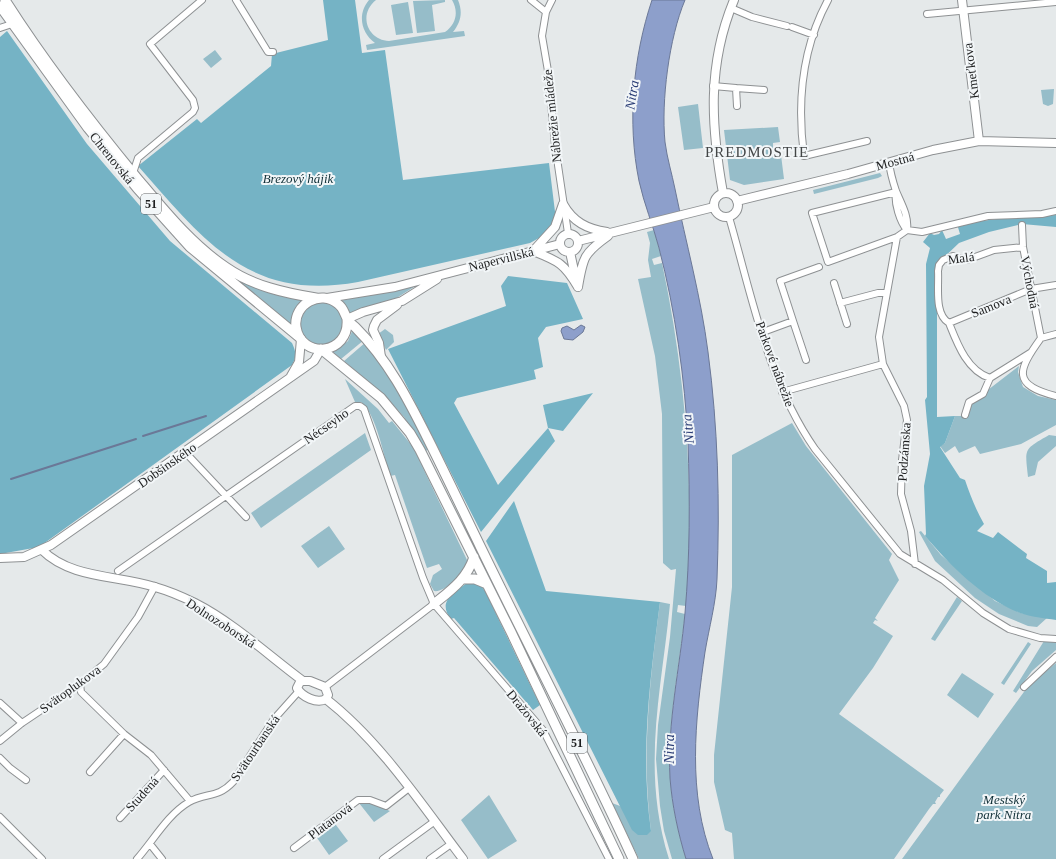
<svg xmlns="http://www.w3.org/2000/svg" width="1056" height="859" viewBox="0 0 1056 859" font-family="'Times New Roman',serif">
  <rect width="100%" height="100%" fill="#e5e9ea"/>
  <!-- green -->
  <path fill="#96bdc9" d="M 369,0 L 376,0 C 358,14 367,40 389,41 L 445,32 C 456,24 459,12 452,0 L 458,0 C 463,12 461,22 453,32 L 464,31 L 465,36 L 367,50 L 366,45 L 375,43 C 361,33 357,14 369,0 Z
    M 445,0 L 445,2 L 432,5 L 435,31 L 417,33 L 413,1 Z
    M 408,2 L 413,33 L 396,35 L 391,5 Z
    M 215,50 L 222,59 L 211,68 L 203,59 Z
    M 1054,89 L 1053,104 L 1048,106 L 1043,104 L 1041,90 Z
    M 698,104 L 703,148 L 684,150 L 678,107 Z
    M 778,127 L 780,142 L 773,143 L 773,148 L 780,147 L 784,179 L 744,185 L 730,180 L 724,130 Z
    M 880,173 L 882,176 L 878,178 L 814,194 L 813,190 Z
    M 654,230 L 661,256 L 652,259 L 654,265 L 662,263 C 686,376 695,491 686,606 L 678,605 L 677,612 L 685,614 C 679,667 667,725 670,778 C 672,806 678,833 686,859 L 672,859 L 664,831 L 660,806 L 656,759 L 658,725 L 670,637 L 676,569 L 671,570 L 663,563 L 662,414 L 655,356 L 638,279 L 651,277 L 648,260 L 650,243 L 647,232 Z
    M 238,279 L 302,300 L 294,311 L 292,326 L 235,281 Z
    M 413,285 L 414,287 L 387,304 L 353,315 L 340,301 Z
    M299 324a22 22 0 1 1 44 0a22 22 0 1 1-44 0Z
    M 353,329 L 364,340 L 341,359 L 333,352 L 348,341 Z
    M 385,329 L 393,335 L 394,342 L 386,350 L 378,334 Z
    M 366,342 L 400,392 L 428,450 L 425,451 L 404,417 L 387,398 L 344,361 Z
    M 1019,366 L 1018,372 L 1023,387 L 1038,396 L 1056,400 L 1056,425 L 1021,444 L 980,454 L 975,446 L 959,453 L 955,446 L 945,453 L 940,446 L 945,443 L 955,416 L 966,416 L 971,403 Z
    M 345,379 L 378,409 L 389,423 L 392,421 L 413,447 L 468,562 C 465,572 445,593 434,591 L 430,584 L 433,575 L 442,569 L 439,564 L 427,568 L 395,475 L 390,476 C 384,457 376,413 361,402 L 355,402 Z
    M 792,423 L 806,446 L 892,554 L 889,560 L 899,580 L 875,618 L 878,621 L 875,620 L 873,623 L 893,636 L 873,668 L 839,714 L 944,790 L 940,795 L 940,797 L 938,797 L 935,802 L 936,804 L 933,804 L 929,809 L 894,859 L 734,859 L 732,833 L 725,830 L 714,782 L 714,755 L 732,587 L 732,455 Z
    M 365,433 L 371,450 L 261,528 L 251,513 Z
    M 1049,435 L 1056,436 L 1056,446 L 1038,462 L 1035,475 L 1028,477 C 1025,448 1023,450 1049,435 Z
    M 329,526 L 345,549 L 318,568 L 301,546 Z
    M 921,531 L 941,555 L 995,601 L 1021,613 L 1047,618 L 1037,627 L 1028,626 L 999,614 L 975,598 L 935,561 L 919,532 Z
    M 957,597 L 962,601 L 935,641 L 931,639 Z
    M 660,602 L 670,604 C 661,694 641,770 669,859 L 639,859 L 612,803 L 620,806 L 651,831 C 641,753 650,679 660,602 Z
    M 1044,641 L 1056,642 L 1056,650 L 1032,671 L 1016,693 L 1013,691 Z
    M 1028,642 L 1031,644 L 1004,685 L 1001,683 Z
    M 1056,663 L 1056,859 L 902,859 L 1029,685 Z
    M 962,673 L 994,694 L 978,718 L 947,695 Z
    M 489,795 L 517,841 L 488,859 L 461,820 Z
    M 359,803 L 370,803 L 390,811 L 374,822 Z
    M 333,821 L 348,841 L 329,855 L 315,835 Z"/>
  <!-- forest -->
  <path fill="#75b3c5" d="M 323,0 L 355,0 L 362,53 L 385,50 L 403,180 L 549,163 L 557,228 L 530,243 L 358,282 C 248,302 203,239 138,166 L 197,119 L 201,123 L 271,66 L 272,54 L 328,40 Z
    M 7,31 L 87,144 L 170,241 L 292,343 C 296,352 297,356 292,365 L 39,547 L 0,554 L 0,37 Z
    M 1056,215 L 1056,227 L 1022,224 L 989,232 L 959,243 L 937,264 L 937,417 L 955,416 L 945,443 L 940,447 L 960,478 L 965,480 C 970,495 976,510 984,524 L 977,531 L 993,538 L 998,532 L 1027,554 L 1026,558 L 1047,571 L 1047,583 L 1056,582 L 1056,620 C 1044,618 1031,617 1020,613 C 982,598 951,566 925,536 L 926,534 L 924,486 L 930,454 L 925,400 L 927,397 L 926,264 L 930,248 L 923,242 L 930,233 L 934,235 L 939,234 L 942,230 L 946,239 L 960,234 L 957,224 L 1013,217 Z
    M 508,276 L 567,283 L 583,319 L 546,327 L 538,338 L 543,367 L 534,370 L 536,379 L 457,398 L 454,403 L 498,485 L 548,428 L 543,405 L 593,393 L 563,431 L 548,428 L 555,441 L 481,532 L 388,349 L 506,306 L 501,286 Z
    M 514,501 L 546,591 L 660,602 C 650,680 640,753 651,831 L 647,835 L 638,835 L 632,830 L 486,541 Z
    M 470,581 L 478,582 L 485,591 L 540,705 L 533,710 L 454,618 L 451,619 C 436,601 456,591 470,581 Z"/>
  <!-- water -->
  <path fill="#8d9fcb" stroke="#6b7897" d="M 652,0 L 685,0 C 669,38 661,101 665,142 C 667,158 672,174 675,189 C 686,243 701,297 708,352 C 718,427 720,503 717,579 C 716,603 709,628 705,652 C 695,720 687,794 713,859 L 686,859 C 678,833 672,805 670,778 C 667,723 680,667 685,613 C 690,556 690,499 688,442 C 685,379 675,309 659,248 C 653,225 644,204 639,181 C 627,122 633,57 652,0 Z
    M 581,325 L 585,327 L 583,332 L 573,340 L 564,339 L 561,331 L 562,328 L 567,326 L 574,330 Z"/>
  <g fill="none" stroke-linecap="round" stroke-linejoin="round">
    <!-- stream -->
    <path stroke="#6b7897" stroke-width="2" d="M 143,436 L 206,416
      M 11,479 L 136,439"/>
    <defs>
      <path id="street" d="M 236,0 L 268,52 L 273,52
        M 531,0 L 546,12
        M 552,0 L 546,12 L 542,36 L 548,71 L 555,145 L 568,233
        M 828,0 C 802,48 797,103 804,156 L 867,141
        M 731,8 L 752,17 L 787,26
        M 927,14 L 1056,2
        M 792,27 L 814,35
        M 0,28 L 12,24
        M 713,86 L 736,88 L 737,106
        M 736,88 L 764,90
        M 889,162 C 890,171 893,182 896,191 C 901,203 909,216 907,230
        M 133,173 L 138,158 L 193,112 L 195,108 L 193,100 L 150,44 L 202,0
        M 896,192 L 812,213 L 828,262 L 897,237 L 907,230 L 922,232 L 988,216 L 1042,214 L 1056,211
        M 896,192 C 894,203 900,222 907,230
        M 729,217 C 752,296 767,380 815,449 L 900,554 L 943,580 L 983,613 L 1009,629 L 1040,638 L 1056,639
        M 1022,225 L 1023,247 L 1041,338
        M 897,237 L 879,337 L 883,364 L 904,406 L 907,420 L 902,460 L 901,494 L 911,531 L 915,564
        M 834,283 L 847,324
        M 840,303 L 878,293 L 886,293
        M 793,321 L 780,281 L 819,267
        M 949,323 C 934,314 939,287 938,271 L 939,265 L 943,260 L 953,256 L 967,260 L 994,250 L 1023,247
        M 949,323 C 957,343 967,371 990,378 L 1030,353
        M 949,323 L 1031,289 L 1056,285
        M 763,332 L 793,321 L 806,360
        M 1041,338 C 1018,370 1011,385 1056,396
        M 1041,338 L 1056,334
        M 782,392 L 883,364
        M 965,415 L 969,402 L 983,394 L 990,378
        M 185,452 L 246,517
        M 118,571 L 355,406 L 360,406 L 364,409 L 423,578 L 434,604 L 543,730 L 609,859
        M 80,684 L 81,692 L 124,734 L 151,755 L 190,801
        M 325,687 L 434,604
        M 1024,687 L 1056,657
        M 0,703 L 22,723
        M 0,741 L 22,723 L 80,684 L 104,664 L 138,617 L 155,586
        M 0,758 L 10,768 L 26,780
        M 90,772 L 124,734
        M 0,817 L 42,859
        M 120,818 L 164,770
        M 150,844 L 162,859
        M 294,848 L 358,800 L 370,800 L 386,806 L 409,788
        M 137,859 C 153,841 168,814 189,802 C 206,792 217,799 233,782 L 274,719 L 299,691
        M 383,859 L 435,821
        M 430,859 L 451,844"/>
      <path id="secondary" d="M 962,0 L 979,141
        M714 205a12 12 0 1 1 24 0a12 12 0 1 1-24 0Z
        M 723,193 C 711,126 707,65 734,0
        M 737,201 L 848,174 L 933,150 L 979,141 L 1056,143
        M 563,204 C 573,222 587,229 607,232
        M560 243a9 9 0 1 1 18 0a9 9 0 1 1-18 0Z
        M 578,241 L 714,207
        M 534,250 L 555,227 L 563,204
        M 533,251 C 558,261 564,263 578,287
        M 570,252 L 576,280
        M 578,287 C 583,257 584,253 608,236
        M 327,298 L 395,287 L 560,244
        M 347,319 L 363,312 L 402,301 L 437,279
        M 381,357 L 379,343 L 373,330 L 374,326 L 377,320 L 397,305
        M 291,376 L 299,362 L 301,339
        M 42,550 C 71,579 118,575 155,587 C 169,591 183,597 195,603 C 234,623 268,655 303,681 L 310,681 L 325,687 L 328,695 L 326,699 C 317,704 302,697 297,688 L 300,682 L 303,681
        M 0,558 L 24,557 L 51,545 L 314,361 L 321,349
        M 326,699 C 380,741 422,805 463,859"/>
      <path id="primary" d="M 5,0 C 45,63 90,121 137,178 C 164,210 192,245 227,268 C 253,286 285,293 316,298
        M 0,6 L 88,128 L 137,188 L 190,247 L 299,337
        M 347,319 C 350,355 301,360 296,327 C 293,304 321,289 338,304 C 344,308 344,314 348,320 C 350,323 354,326 356,328 C 388,360 408,399 428,439 C 446,475 463,511 481,548 C 531,651 585,754 633,859
        M 321,349 L 381,398 L 410,433 L 420,450 L 511,632 L 619,859
        M 464,579 L 475,579 L 487,584
        M 434,604 C 451,590 467,579 474,557"/>
    </defs>
    <!-- street casing -->
    <use href="#street" stroke="#8e9193" stroke-width="8"/>
    <!-- secondary casing -->
    <use href="#secondary" stroke="#8e9193" stroke-width="10"/>
    <!-- primary casing -->
    <use href="#primary" stroke="#8e9193" stroke-width="11"/>
    <!-- street -->
    <use href="#street" stroke="#fff" stroke-width="6"/>
    <!-- secondary -->
    <use href="#secondary" stroke="#fff" stroke-width="8"/>
    <!-- primary -->
    <use href="#primary" stroke="#fff" stroke-width="9"/>
  </g>
  <g text-anchor="middle" dominant-baseline="central" stroke-width="4" stroke-linejoin="round" paint-order="stroke">
    <!-- shield labels -->
    <g fill="#f2f6f8" stroke="#5d5f60" stroke-width="1">
      <rect x="141" y="194" width="20" height="20" rx="3"/>
      <rect x="567" y="733" width="20" height="20" rx="3"/>
    </g>
    <g font-size="12" font-weight="bold" fill="#1d1e1f">
      <text x="151" y="204">51</text>
      <text x="577" y="743">51</text>
    </g>
    <!-- street labels -->
    <g font-size="13" fill="#1d1e1f" stroke="#f2f6f8">
      <text transform="translate(971 71) rotate(-97)">Kmeťkova</text>
      <text transform="translate(552 116) rotate(-96)">Nábrežie mládeže</text>
      <text transform="translate(112 158) rotate(51)">Chrenovská</text>
      <text transform="translate(895 161) rotate(-15)">Mostná</text>
      <text transform="translate(961 258) rotate(-8)">Malá</text>
      <text transform="translate(501 259) rotate(-14)">Napervillská</text>
      <text transform="translate(1030 282) rotate(79)">Východná</text>
      <text transform="translate(991 306) rotate(-22)">Samova</text>
      <text transform="translate(775 364) rotate(70)">Parkové nábrežie</text>
      <text transform="translate(326 426) rotate(-35)">Nécseyho</text>
      <text transform="translate(904 452) rotate(-86)">Podzámska</text>
      <text transform="translate(167 465) rotate(-35)">Dobšinského</text>
      <text transform="translate(221 623) rotate(33)">Dolnozoborská</text>
      <text transform="translate(70 689) rotate(-36)">Svätoplukova</text>
      <text transform="translate(527 713) rotate(51)">Dražovská</text>
      <text transform="translate(255 748) rotate(-56)">Svätourbanská</text>
      <text transform="translate(142 794) rotate(-48)">Studená</text>
      <text transform="translate(330 821) rotate(-37)">Platanová</text>
    </g>
    <!-- park labels -->
    <g font-size="13" font-style="italic" fill="#113038" stroke="#f2f6f8">
      <text x="298" y="178">Brezový hájik</text>
      <text x="1004" y="799">Mestský<tspan x="1004" dy="15">park Nitra</tspan></text>
    </g>
    <!-- water labels -->
    <g font-size="14" font-style="italic" fill="#2b3e76" stroke="#f2f6f8">
      <text transform="translate(632 95) rotate(-81)">Nitra</text>
      <text transform="translate(688 429) rotate(-96)">Nitra</text>
      <text transform="translate(669 749) rotate(-90)">Nitra</text>
    </g>
    <!-- quarter labels -->
    <g font-size="15" letter-spacing="1" fill="#434647" stroke="#f2f6f8">
      <text x="757" y="152">PREDMOSTIE</text>
    </g>
  </g>
</svg>
